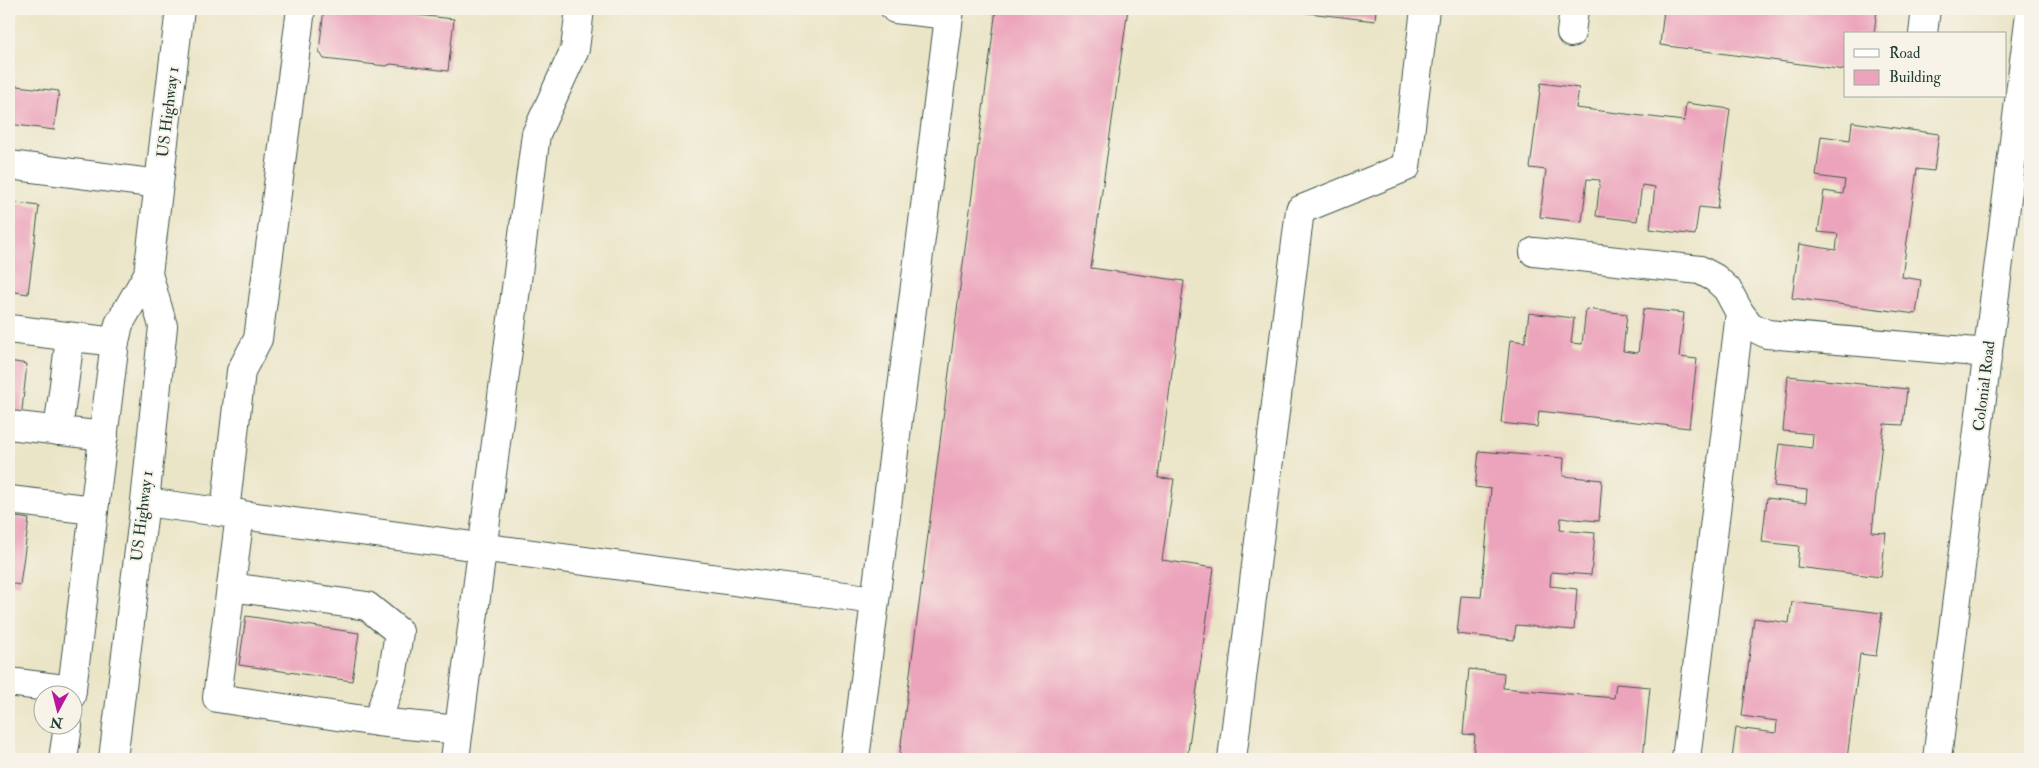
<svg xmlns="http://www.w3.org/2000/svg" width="2039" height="768" viewBox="0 0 2039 768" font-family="'IM FELL Double Pica',serif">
  <rect width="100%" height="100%" fill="#f7f3e8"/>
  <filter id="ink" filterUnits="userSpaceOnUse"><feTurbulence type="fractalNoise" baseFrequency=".02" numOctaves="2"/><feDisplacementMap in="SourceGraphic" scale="10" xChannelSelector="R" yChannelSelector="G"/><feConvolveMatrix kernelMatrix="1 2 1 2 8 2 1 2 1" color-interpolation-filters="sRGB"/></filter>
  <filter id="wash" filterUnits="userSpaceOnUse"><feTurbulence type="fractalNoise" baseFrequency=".0096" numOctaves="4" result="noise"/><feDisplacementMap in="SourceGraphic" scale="20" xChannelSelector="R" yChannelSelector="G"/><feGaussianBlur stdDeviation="1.12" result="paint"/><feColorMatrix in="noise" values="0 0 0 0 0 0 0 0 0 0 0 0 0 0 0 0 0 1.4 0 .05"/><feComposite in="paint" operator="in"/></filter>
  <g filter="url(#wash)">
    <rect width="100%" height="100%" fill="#ebe5c8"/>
    <g id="blocks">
      <!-- building -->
      <path fill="#eca4bc" d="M 324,9 L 392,9 L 398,13 L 454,19 L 448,71 L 391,64 L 386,66 L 324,59 L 319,51 Z
        M 996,9 L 1128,9 L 1091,268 L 1184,281 L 1158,478 L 1174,479 L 1162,560 L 1214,568 L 1187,759 L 899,759 Z
        M 1276,9 L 1376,9 L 1375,21 Z
        M 1664,9 L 1877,9 L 1874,34 L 1845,34 L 1845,70 L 1660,45 Z
        M 1541,83 L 1579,88 L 1576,108 L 1684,121 L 1686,103 L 1730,109 L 1717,209 L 1699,207 L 1695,235 L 1650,229 L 1655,187 L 1642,185 L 1637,221 L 1596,216 L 1600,180 L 1587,179 L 1582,222 L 1540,217 L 1546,170 L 1530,168 Z
        M 9,85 L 59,91 L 54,130 L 9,124 Z
        M 1852,122 L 1939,134 L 1934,171 L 1917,169 L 1902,277 L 1921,280 L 1916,314 L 1792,298 L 1799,244 L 1836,250 L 1838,234 L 1818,232 L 1824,191 L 1843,194 L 1845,180 L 1816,176 L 1821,136 L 1850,140 Z
        M 9,202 L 39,206 L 28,294 L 9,291 Z
        M 1586,309 L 1627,314 L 1623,351 L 1638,353 L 1643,309 L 1684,313 L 1679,357 L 1697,359 L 1689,428 L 1539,411 L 1537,427 L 1501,423 L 1510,340 L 1525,342 L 1529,313 L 1574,318 L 1571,343 L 1582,344 Z
        M 9,361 L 27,364 L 21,419 L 9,418 Z
        M 1788,376 L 1907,389 L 1903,425 L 1884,424 L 1872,532 L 1886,533 L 1881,577 L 1797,567 L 1799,546 L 1762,542 L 1767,498 L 1806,503 L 1807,490 L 1774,486 L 1779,444 L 1812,448 L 1813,434 L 1783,431 Z
        M 1479,451 L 1564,458 L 1563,476 L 1602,480 L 1599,521 L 1561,518 L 1560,530 L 1595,533 L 1591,575 L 1551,572 L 1550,586 L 1577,589 L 1574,630 L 1516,625 L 1514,640 L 1457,634 L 1461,596 L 1481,597 L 1491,489 L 1475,487 Z
        M 9,516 L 29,519 L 20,585 L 9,583 Z
        M 1792,602 L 1882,613 L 1876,656 L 1860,654 L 1847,759 L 1732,759 L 1736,728 L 1776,733 L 1777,721 L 1742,716 L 1754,618 L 1789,623 Z
        M 246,616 L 359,633 L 352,681 L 239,665 Z
        M 1469,669 L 1504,673 L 1503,688 L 1614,698 L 1616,684 L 1650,687 L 1643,759 L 1473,759 L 1475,735 L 1463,734 Z"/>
    </g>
  </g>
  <g filter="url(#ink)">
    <use href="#blocks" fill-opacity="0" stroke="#3e564a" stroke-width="1"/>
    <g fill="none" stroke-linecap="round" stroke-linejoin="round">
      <defs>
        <path id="minor" d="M 895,9 L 949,15
          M 1571,33 L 1574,9
          M 1923,34 L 1926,9
          M 9,165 L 159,184
          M 1534,252 L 1700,270 L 1715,278 L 1727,289 L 1740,313 L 1750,326 L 1767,334 L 1988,353
          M 9,329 L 115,342
          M 9,425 L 104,436
          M 58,431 L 70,338
          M 9,500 L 94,510
          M 145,502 L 875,600
          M 225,512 L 241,371 L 258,339 L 301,9
          M 240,514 L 217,698 L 377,722 L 459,730
          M 231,587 L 367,606 L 399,632 L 392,678 L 377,722
          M 9,682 L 72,690
          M 455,759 L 536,134 L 575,49 L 580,9
          M 855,759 L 950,9
          M 1232,759 L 1300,210 L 1406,167 L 1425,9
          M 1686,759 L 1740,313
          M 1937,759 L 2030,13"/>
        <path id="major" d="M 71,696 L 115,342 L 119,324 L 148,274
          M 63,759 L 68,726
          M 113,759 L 145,502 L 163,326 L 148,274 L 180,9"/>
      </defs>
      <!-- minor casing -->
      <use href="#minor" stroke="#3e564a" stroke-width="30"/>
      <!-- major casing -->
      <use href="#major" stroke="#3e564a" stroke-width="30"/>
      <!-- minor -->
      <use href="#minor" stroke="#fff" stroke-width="28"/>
      <!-- major -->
      <use href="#major" stroke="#fff" stroke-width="28"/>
    </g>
  </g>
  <g text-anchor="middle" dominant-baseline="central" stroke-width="4" stroke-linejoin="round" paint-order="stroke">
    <!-- street labels -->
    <g font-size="16" fill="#1f3d34" stroke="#f7f3e8">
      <text transform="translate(168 112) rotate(-83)">US Highway 1</text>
      <text transform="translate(1984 386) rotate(-83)">Colonial Road</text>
      <text transform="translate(142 516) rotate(-83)">US Highway 1</text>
    </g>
  </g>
  <!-- margin -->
  <rect width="2039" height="768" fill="none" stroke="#f7f3e8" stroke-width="30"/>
  <!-- legend -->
  <rect x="1844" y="32" width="162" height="65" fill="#f7f3e8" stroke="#a1aaa0"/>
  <rect x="1854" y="49" width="25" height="8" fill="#ffffff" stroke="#a1aaa0"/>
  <text x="1889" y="58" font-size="15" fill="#1f3d34">Road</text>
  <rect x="1854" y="70" width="25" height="15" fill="#eca4bc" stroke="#a1aaa0"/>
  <text x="1889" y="82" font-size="15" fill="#1f3d34">Building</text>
  <!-- north arrow -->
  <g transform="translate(58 710) rotate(187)"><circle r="24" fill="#f7f3e8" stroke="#a1aaa0"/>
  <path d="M0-4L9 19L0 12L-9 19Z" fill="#b5179e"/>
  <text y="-8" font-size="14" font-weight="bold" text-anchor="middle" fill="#1f3d34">N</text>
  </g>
</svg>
